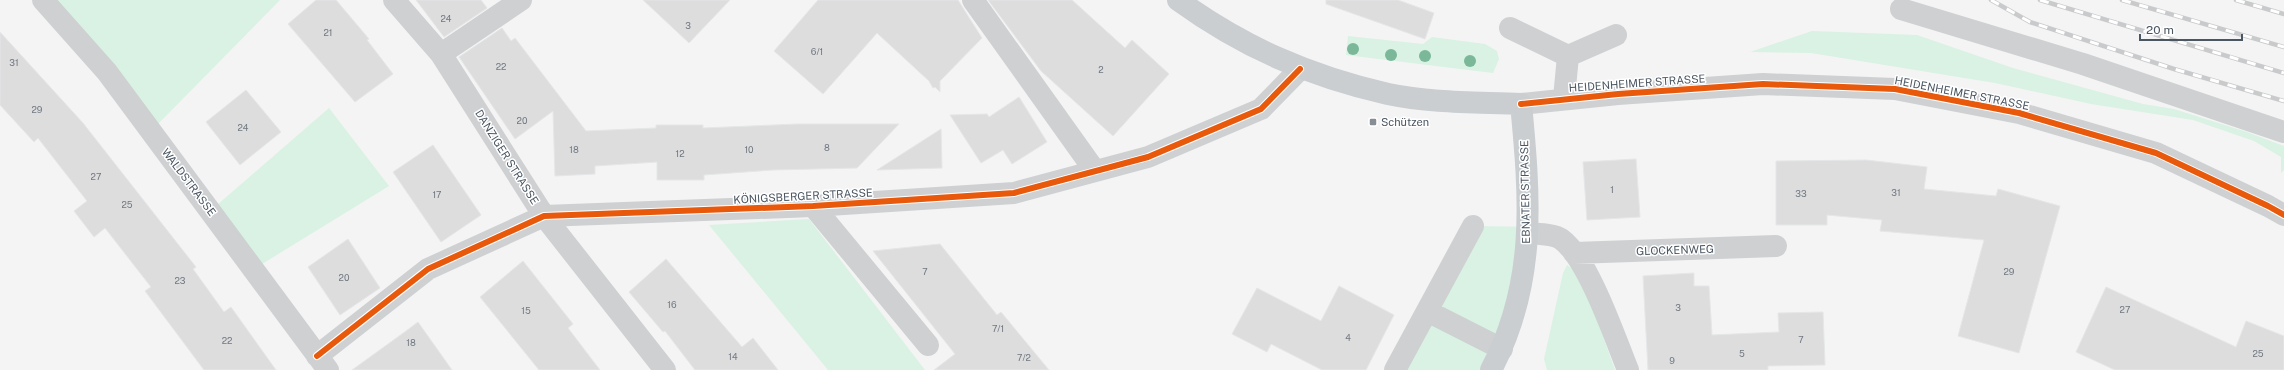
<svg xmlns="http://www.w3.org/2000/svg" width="2284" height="370" viewBox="0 0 2284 370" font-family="'Public Sans',sans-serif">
  <rect width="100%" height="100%" fill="#f4f4f4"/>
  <!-- green -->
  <path fill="#d9f2e3" d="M 48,0 L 280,0 L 157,125 Z
    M 1812,31 L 1917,35 L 2013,68 L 2143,104 L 2174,109 L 2247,132 L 2284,146 L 2284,170 L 2281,173 L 2281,157 L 2254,141 L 2193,120 L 2091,104 L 1995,83 L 1811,53 L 1750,52 Z
    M 1348,36 L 1423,44 L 1432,37 L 1485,44 L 1497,51 L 1499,59 L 1493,73 L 1346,55 Z
    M 329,108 L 389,186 L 262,264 L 217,205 Z
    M 809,219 L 925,370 L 828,370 L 709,225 Z
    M 1473,226 L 1534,227 L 1488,370 L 1395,370 Z
    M 1567,265 L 1581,275 L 1615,370 L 1547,370 L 1544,359 L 1563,273 Z"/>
  <!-- building -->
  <path fill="#ddddde" stroke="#e5e6e7" d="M 316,0 L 336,0 L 369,39 L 367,40 L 393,74 L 355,102 L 288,24 Z
    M 416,0 L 481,0 L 487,8 L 444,37 Z
    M 643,0 L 730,0 L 689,43 Z
    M 818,0 L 958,0 L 982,38 L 940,81 L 940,92 L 935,87 L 933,88 L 929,81 L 877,33 L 823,94 L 774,51 Z
    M 988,0 L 1072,0 L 1125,48 L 1132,40 L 1169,74 L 1113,136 L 1041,71 Z
    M 1326,0 L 1398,0 L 1434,13 L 1425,39 L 1326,4 Z
    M 502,28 L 511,41 L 515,38 L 586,131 L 656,128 L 656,125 L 703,125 L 703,128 L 797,124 L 899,124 L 857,168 L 773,170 L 704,175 L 704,180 L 657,180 L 657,162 L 595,166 L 595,174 L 555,176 L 553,111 L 515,139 L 459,57 Z
    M 0,32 L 83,123 L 196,267 L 193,269 L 224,312 L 231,307 L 276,370 L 204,370 L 145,291 L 151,287 L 105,228 L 94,237 L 74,211 L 87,201 L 38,138 L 34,142 L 0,105 Z
    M 246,90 L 281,132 L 240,165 L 206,122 Z
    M 1019,97 L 1047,142 L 1012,164 L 1003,150 L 981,163 L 950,115 L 987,114 L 989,117 Z
    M 941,129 L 942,168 L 877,170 Z
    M 433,145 L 481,215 L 441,242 L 393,172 Z
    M 1636,159 L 1640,217 L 1587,220 L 1583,162 Z
    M 1866,160 L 1927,167 L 1924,189 L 1996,196 L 1998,189 L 2060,206 L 2019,353 L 1958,336 L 1984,240 L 1880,231 L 1882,220 L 1827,215 L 1827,225 L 1776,225 L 1776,161 Z
    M 348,239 L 380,288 L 340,315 L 308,267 Z
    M 940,244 L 997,315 L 1001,312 L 1049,370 L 934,370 L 955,354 L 873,251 Z
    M 666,259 L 742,347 L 753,338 L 778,370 L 695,370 L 665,331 L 663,332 L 629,292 Z
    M 523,261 L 573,324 L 568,328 L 600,370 L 539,370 L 480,297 Z
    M 1694,273 L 1694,286 L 1709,286 L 1712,335 L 1779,332 L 1778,313 L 1823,312 L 1825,365 L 1768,366 L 1768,370 L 1648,370 L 1643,276 Z
    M 1339,286 L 1394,315 L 1366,370 L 1322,370 L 1271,344 L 1267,352 L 1232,334 L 1257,288 L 1321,321 Z
    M 2106,287 L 2236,347 L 2246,321 L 2284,336 L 2284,370 L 2115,370 L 2076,352 Z
    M 418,322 L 452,370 L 352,370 L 406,331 Z"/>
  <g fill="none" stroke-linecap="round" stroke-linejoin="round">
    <!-- minor -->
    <path stroke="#ced0d2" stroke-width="22" d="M 43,0 L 107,72 L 328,370
      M 394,0 L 441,54 L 544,216 L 665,370
      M 973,0 L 1095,171
      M 1901,9 L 2083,64 L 2284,132
      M 1510,28 L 1568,56 L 1564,98
      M 441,54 L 521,0
      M 1568,56 L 1616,35
      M 1521,104 L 1618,94 L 1763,84 L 1895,89 L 2019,113 L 2156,153 L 2268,206 L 2284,215
      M 813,206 L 928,345
      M 1528,233 C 1537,234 1554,234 1561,239 C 1588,258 1615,338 1628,370
      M 1574,253 L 1776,246
      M 1427,311 L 1502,349
      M 317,356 L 428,269 L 544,216 L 813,206 L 1014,193 L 1148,157 L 1261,109 L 1300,69
      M 1395,370 L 1473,226"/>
    <!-- major -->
    <path stroke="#caced1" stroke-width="22" d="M 1178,0 C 1243,47 1309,76 1388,94 C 1431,103 1477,102 1521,104 C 1530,198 1537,283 1491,370"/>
    <defs>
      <path id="rail" d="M 1991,0 L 2030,22 L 2174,69 L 2284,101
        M 2040,0 L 2284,73
        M 2122,0 L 2284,47
        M 2236,0 L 2284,14"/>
    </defs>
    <!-- rail casing -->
    <use href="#rail" stroke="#c9cacc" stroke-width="4.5"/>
    <!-- rail -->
    <use href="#rail" stroke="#fff" stroke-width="3" stroke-dasharray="9" stroke-linecap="butt"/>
    <defs>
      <path id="cycleway" d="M 1521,104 L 1618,94 L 1763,84 L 1895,89 L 2019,113 L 2156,153 L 2268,206 L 2284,215
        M 317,356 L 428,269 L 544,216 L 813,206 L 1014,193 L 1148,157 L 1261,109 L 1300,69"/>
    </defs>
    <!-- cycleway casing -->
    <use href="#cycleway" stroke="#fff" stroke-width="8"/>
    <!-- cycleway -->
    <use href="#cycleway" stroke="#e8590c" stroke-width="6"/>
  </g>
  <!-- trees -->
  <g fill="#7ab899">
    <circle cx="1353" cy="49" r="6"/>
    <circle cx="1391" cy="55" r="6"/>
    <circle cx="1425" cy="56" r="6"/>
    <circle cx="1470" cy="61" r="6"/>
  </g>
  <!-- markers -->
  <rect fill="#868d94" stroke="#fff" stroke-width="1.5" x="1369" y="118" width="8" height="8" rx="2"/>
  <g text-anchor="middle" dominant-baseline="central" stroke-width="3" stroke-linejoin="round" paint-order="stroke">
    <!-- number labels -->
    <g font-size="9" fill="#707881">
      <text x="446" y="18">24</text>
      <text x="688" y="25">3</text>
      <text x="328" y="32">21</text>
      <text x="817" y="51">6/1</text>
      <text x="14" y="62">31</text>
      <text x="501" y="66">22</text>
      <text x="1101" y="69">2</text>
      <text x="37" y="109">29</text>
      <text x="522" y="120">20</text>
      <text x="243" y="127">24</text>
      <text x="827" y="147">8</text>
      <text x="574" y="149">18</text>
      <text x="749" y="149">10</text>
      <text x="680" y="153">12</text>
      <text x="96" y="176">27</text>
      <text x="1612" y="189">1</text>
      <text x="1896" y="192">31</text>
      <text x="1801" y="193">33</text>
      <text x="437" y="194">17</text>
      <text x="127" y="204">25</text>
      <text x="925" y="271">7</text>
      <text x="2009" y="271">29</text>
      <text x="344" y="277">20</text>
      <text x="180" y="280">23</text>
      <text x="672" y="304">16</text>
      <text x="1678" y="307">3</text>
      <text x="2125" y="309">27</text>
      <text x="526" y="310">15</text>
      <text x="998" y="328">7/1</text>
      <text x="1348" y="337">4</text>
      <text x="1801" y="339">7</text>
      <text x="227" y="340">22</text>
      <text x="411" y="342">18</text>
      <text x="1742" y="353">5</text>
      <text x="2258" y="353">25</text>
      <text x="733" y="356">14</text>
      <text x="1024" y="357">7/2</text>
      <text x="1672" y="360">9</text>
    </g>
    <!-- street labels -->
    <g font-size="11" fill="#4a5661" stroke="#fff">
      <text transform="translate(1637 83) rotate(-4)">HEIDENHEIMER STRASSE</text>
      <text transform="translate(1962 93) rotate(11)">HEIDENHEIMER STRASSE</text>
      <text transform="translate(507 157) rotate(58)">DANZIGER STRASSE</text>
      <text transform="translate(189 182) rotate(53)">WALDSTRASSE</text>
      <text transform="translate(1525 192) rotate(-91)">EBNATER STRASSE</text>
      <text transform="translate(803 196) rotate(-3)">KÖNIGSBERGER STRASSE</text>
      <text transform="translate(1675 250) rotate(-2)">GLOCKENWEG</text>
    </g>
    <!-- poi labels -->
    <g font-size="11" fill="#4a5661" stroke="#fff" text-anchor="start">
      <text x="1381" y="122">Schützen</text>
    </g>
  </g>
  <!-- scale -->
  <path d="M2140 34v6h102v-6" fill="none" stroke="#4a5661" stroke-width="2"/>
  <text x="2146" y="34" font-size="12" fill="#4a5661" stroke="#ffffff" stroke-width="3" paint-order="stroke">20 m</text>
</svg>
